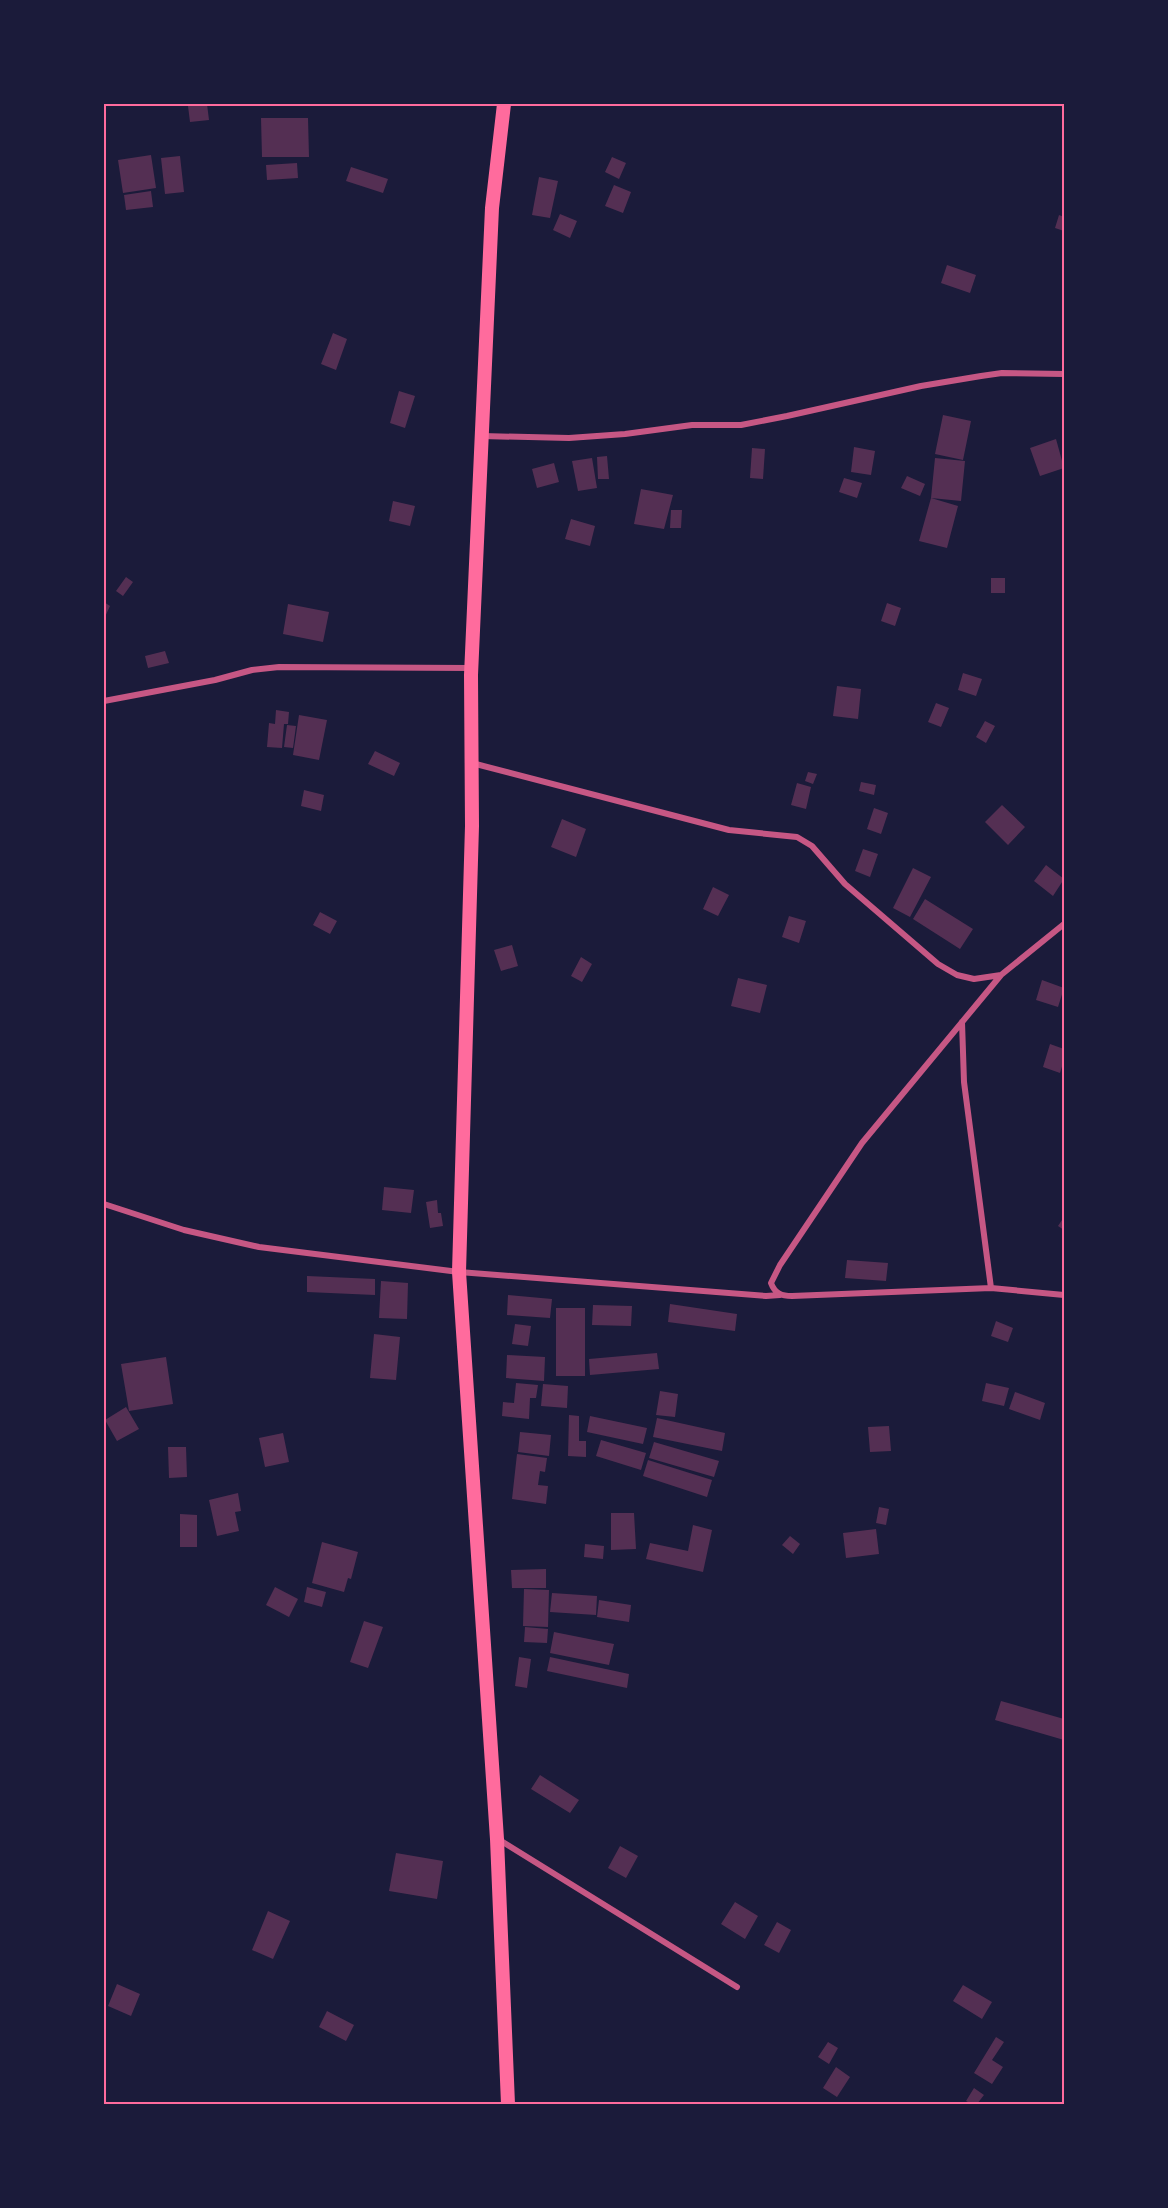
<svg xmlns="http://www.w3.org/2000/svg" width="1168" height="2208" viewBox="0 0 1168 2208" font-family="'Times New Roman',serif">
  <rect width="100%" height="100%" fill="#1b1b3a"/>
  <!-- building -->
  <path fill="#542f53" d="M 207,104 L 209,120 L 190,122 L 188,106 Z
    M 261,118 L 308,118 L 309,157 L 262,157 Z
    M 151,155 L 156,188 L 123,193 L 118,160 Z
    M 180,156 L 184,192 L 165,194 L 161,158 Z
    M 612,157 L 626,163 L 619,179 L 605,172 Z
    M 297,163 L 298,178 L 267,180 L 266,165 Z
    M 351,167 L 388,179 L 383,193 L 346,181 Z
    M 539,177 L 558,181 L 550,218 L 532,215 Z
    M 614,185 L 631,192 L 623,213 L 605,206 Z
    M 151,191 L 153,207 L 126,210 L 124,195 Z
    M 560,214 L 577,221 L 570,238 L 553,230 Z
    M 1059,215 L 1064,217 L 1064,231 L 1055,228 Z
    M 947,265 L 976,275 L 970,293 L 941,283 Z
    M 333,333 L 347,339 L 336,370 L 321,364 Z
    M 399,391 L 415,396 L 405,428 L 390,423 Z
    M 943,415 L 971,421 L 963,460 L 935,454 Z
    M 1056,439 L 1064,468 L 1040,476 L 1030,448 Z
    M 854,447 L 875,451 L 871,475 L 851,472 Z
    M 752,448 L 765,449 L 763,479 L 750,478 Z
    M 607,456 L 609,479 L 598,479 L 597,457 Z
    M 592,458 L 597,488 L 578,491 L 572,461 Z
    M 935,458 L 965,461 L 961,501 L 931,498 Z
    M 554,463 L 559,482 L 537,488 L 532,469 Z
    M 907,476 L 925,484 L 920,496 L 901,488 Z
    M 844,478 L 862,483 L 857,498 L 839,492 Z
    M 641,489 L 673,495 L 664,529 L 634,524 Z
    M 931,498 L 958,506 L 947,548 L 919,541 Z
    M 393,501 L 415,506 L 410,526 L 389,521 Z
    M 671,510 L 682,510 L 681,528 L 670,528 Z
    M 571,519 L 595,526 L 590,546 L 565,539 Z
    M 126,577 L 133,582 L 123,596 L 116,591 Z
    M 991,578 L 1005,578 L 1005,593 L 991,593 Z
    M 104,602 L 110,606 L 104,619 Z
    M 887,603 L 901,608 L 895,626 L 881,621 Z
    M 288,604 L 329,612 L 323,642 L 283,634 Z
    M 165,651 L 169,663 L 148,668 L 145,656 Z
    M 963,673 L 982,679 L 976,696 L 958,690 Z
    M 837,686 L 861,689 L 858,719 L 833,716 Z
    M 936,703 L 949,708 L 941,727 L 928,722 Z
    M 276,710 L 289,712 L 288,724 L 284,724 L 282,748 L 267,747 L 269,723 L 275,724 Z
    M 299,715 L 327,720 L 319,760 L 293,755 Z
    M 985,721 L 995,726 L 986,743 L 976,737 Z
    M 287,725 L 296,726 L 293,748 L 284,747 Z
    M 375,751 L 400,763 L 394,776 L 368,764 Z
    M 808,772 L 817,774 L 813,784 L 805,781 Z
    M 861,782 L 876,785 L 874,795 L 859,791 Z
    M 797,783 L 811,787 L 806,809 L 791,805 Z
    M 304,790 L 324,795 L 321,811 L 301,806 Z
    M 1002,805 L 1025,827 L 1008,845 L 985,822 Z
    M 874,808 L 888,813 L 881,834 L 867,829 Z
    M 562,819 L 586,829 L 576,857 L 551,847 Z
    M 863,849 L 878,854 L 870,877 L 855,871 Z
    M 1046,865 L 1064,879 L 1053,896 L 1034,881 Z
    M 913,868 L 931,877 L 910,917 L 893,908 Z
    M 713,887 L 729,895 L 718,916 L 703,909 Z
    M 925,899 L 973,929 L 960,949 L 913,919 Z
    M 320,912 L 337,921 L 330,934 L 313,925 Z
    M 789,916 L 806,921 L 799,943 L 782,937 Z
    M 512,945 L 518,966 L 501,971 L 494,950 Z
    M 581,957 L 592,964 L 582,982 L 571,976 Z
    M 738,978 L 767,985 L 760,1013 L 731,1006 Z
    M 1042,980 L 1064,988 L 1058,1007 L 1036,1000 Z
    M 1050,1044 L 1064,1049 L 1064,1060 L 1060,1073 L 1043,1067 Z
    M 384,1187 L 414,1190 L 411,1213 L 382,1210 Z
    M 437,1200 L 438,1213 L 441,1213 L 443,1226 L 430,1228 L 426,1202 Z
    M 1064,1217 L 1064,1230 L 1058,1226 Z
    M 847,1260 L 888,1263 L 886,1281 L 845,1278 Z
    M 307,1276 L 375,1279 L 375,1295 L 307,1292 Z
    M 381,1281 L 408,1283 L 407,1319 L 379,1318 Z
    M 508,1295 L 552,1299 L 550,1318 L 507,1315 Z
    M 670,1304 L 737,1314 L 735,1331 L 668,1322 Z
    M 593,1305 L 632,1306 L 631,1326 L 592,1325 Z
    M 556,1308 L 585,1308 L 585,1376 L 556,1376 Z
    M 996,1321 L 1013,1328 L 1008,1342 L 991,1336 Z
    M 515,1324 L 531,1326 L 528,1346 L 512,1344 Z
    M 374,1334 L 400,1337 L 396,1380 L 370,1378 Z
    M 657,1353 L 659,1369 L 590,1375 L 589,1359 Z
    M 507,1355 L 545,1357 L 544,1381 L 506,1378 Z
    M 166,1357 L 173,1404 L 129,1411 L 121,1364 Z
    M 516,1383 L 538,1385 L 536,1398 L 530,1398 L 529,1419 L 502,1416 L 503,1402 L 514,1403 Z
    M 986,1383 L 1009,1388 L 1004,1406 L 982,1401 Z
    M 543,1384 L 568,1386 L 567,1408 L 541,1406 Z
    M 660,1391 L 678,1394 L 675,1417 L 656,1415 Z
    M 1015,1392 L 1045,1403 L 1040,1420 L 1009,1409 Z
    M 126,1407 L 139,1429 L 117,1441 L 105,1420 Z
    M 569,1415 L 579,1416 L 579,1441 L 586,1441 L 586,1457 L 568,1456 Z
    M 590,1416 L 647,1428 L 643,1444 L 587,1432 Z
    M 657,1418 L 725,1433 L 722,1451 L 653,1437 Z
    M 889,1426 L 891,1451 L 870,1452 L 868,1427 Z
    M 520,1432 L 551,1435 L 549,1456 L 518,1452 Z
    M 283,1433 L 289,1462 L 265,1467 L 259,1438 Z
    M 601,1440 L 646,1453 L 641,1470 L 596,1456 Z
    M 654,1442 L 719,1461 L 714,1477 L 649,1458 Z
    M 168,1447 L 186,1447 L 187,1477 L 169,1478 Z
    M 517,1454 L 547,1458 L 545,1472 L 540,1471 L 538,1485 L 548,1486 L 546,1504 L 512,1499 Z
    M 648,1460 L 712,1480 L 707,1497 L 643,1476 Z
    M 238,1493 L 241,1511 L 235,1512 L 239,1531 L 217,1536 L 209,1500 Z
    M 879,1507 L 889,1509 L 886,1525 L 876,1523 Z
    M 611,1513 L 634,1513 L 636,1549 L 611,1550 Z
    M 180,1514 L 197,1515 L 197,1547 L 180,1547 Z
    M 693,1525 L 712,1530 L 703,1572 L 646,1559 L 650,1543 L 688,1551 Z
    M 876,1529 L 879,1554 L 846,1558 L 843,1533 Z
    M 790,1536 L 800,1544 L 793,1554 L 782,1545 Z
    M 322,1542 L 358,1552 L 351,1579 L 348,1578 L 344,1592 L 312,1583 Z
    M 585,1544 L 604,1546 L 603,1559 L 584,1557 Z
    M 546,1569 L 546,1588 L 512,1588 L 511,1570 Z
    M 275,1587 L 298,1599 L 289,1617 L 266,1605 Z
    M 307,1587 L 326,1592 L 322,1607 L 304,1602 Z
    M 524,1589 L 549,1590 L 548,1627 L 523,1626 Z
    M 552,1593 L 597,1596 L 596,1615 L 550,1612 Z
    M 599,1600 L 631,1605 L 629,1622 L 597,1617 Z
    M 364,1621 L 383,1627 L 368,1668 L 350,1662 Z
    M 525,1627 L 548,1629 L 547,1643 L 524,1642 Z
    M 554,1632 L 614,1644 L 609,1665 L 550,1653 Z
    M 519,1657 L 531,1659 L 527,1688 L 515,1686 Z
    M 550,1657 L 629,1674 L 627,1688 L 547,1671 Z
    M 1001,1701 L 1064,1719 L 1064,1740 L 995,1720 Z
    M 540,1775 L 579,1800 L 570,1813 L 531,1789 Z
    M 620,1846 L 638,1856 L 626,1878 L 608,1868 Z
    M 396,1853 L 443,1861 L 437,1899 L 389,1891 Z
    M 735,1902 L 758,1916 L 745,1939 L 721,1924 Z
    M 268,1911 L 290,1921 L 273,1959 L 252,1950 Z
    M 777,1922 L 791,1930 L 779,1953 L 764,1945 Z
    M 117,1984 L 140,1994 L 131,2016 L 108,2006 Z
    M 963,1985 L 992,2002 L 982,2019 L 953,2001 Z
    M 327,2011 L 354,2025 L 346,2041 L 319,2027 Z
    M 996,2037 L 1004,2042 L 992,2060 L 1003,2067 L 992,2084 L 974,2073 Z
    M 828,2042 L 838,2048 L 829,2064 L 818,2057 Z
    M 836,2067 L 850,2077 L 837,2097 L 823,2088 Z
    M 974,2088 L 984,2095 L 977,2104 L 972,2104 L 966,2101 Z"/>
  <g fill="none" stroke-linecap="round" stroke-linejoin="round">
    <!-- minor -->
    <path stroke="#c65784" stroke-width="6" d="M 482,436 L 569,438 L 625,434 L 692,425 L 741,425 L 787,416 L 921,386 L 981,376 L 1002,373 L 1064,374
      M 104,701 L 215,680 L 252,670 L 279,667 L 471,668
      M 472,763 L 729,830 L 797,837 L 812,846 L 845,884 L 938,964 L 957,975 L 974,979 L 1001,975
      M 1064,924 L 1001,975 L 862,1143 L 780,1265 L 771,1283 C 775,1294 782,1296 792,1296 L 991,1288 L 1064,1295
      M 962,1022 L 964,1082 L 991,1288
      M 104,1204 L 184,1230 L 259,1247 L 459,1272 L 766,1296 L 780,1295
      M 498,1839 L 737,1987"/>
    <!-- primary -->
    <path stroke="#ff6b9d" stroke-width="14" d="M 504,104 L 492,208 L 471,675 L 472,826 L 459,1272 L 497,1839 L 508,2104"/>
  </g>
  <!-- border -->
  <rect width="1168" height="2208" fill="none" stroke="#1b1b3a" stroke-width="210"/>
  <rect x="105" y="105" width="958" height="1998" fill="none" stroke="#ff6b9d" stroke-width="2"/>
</svg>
